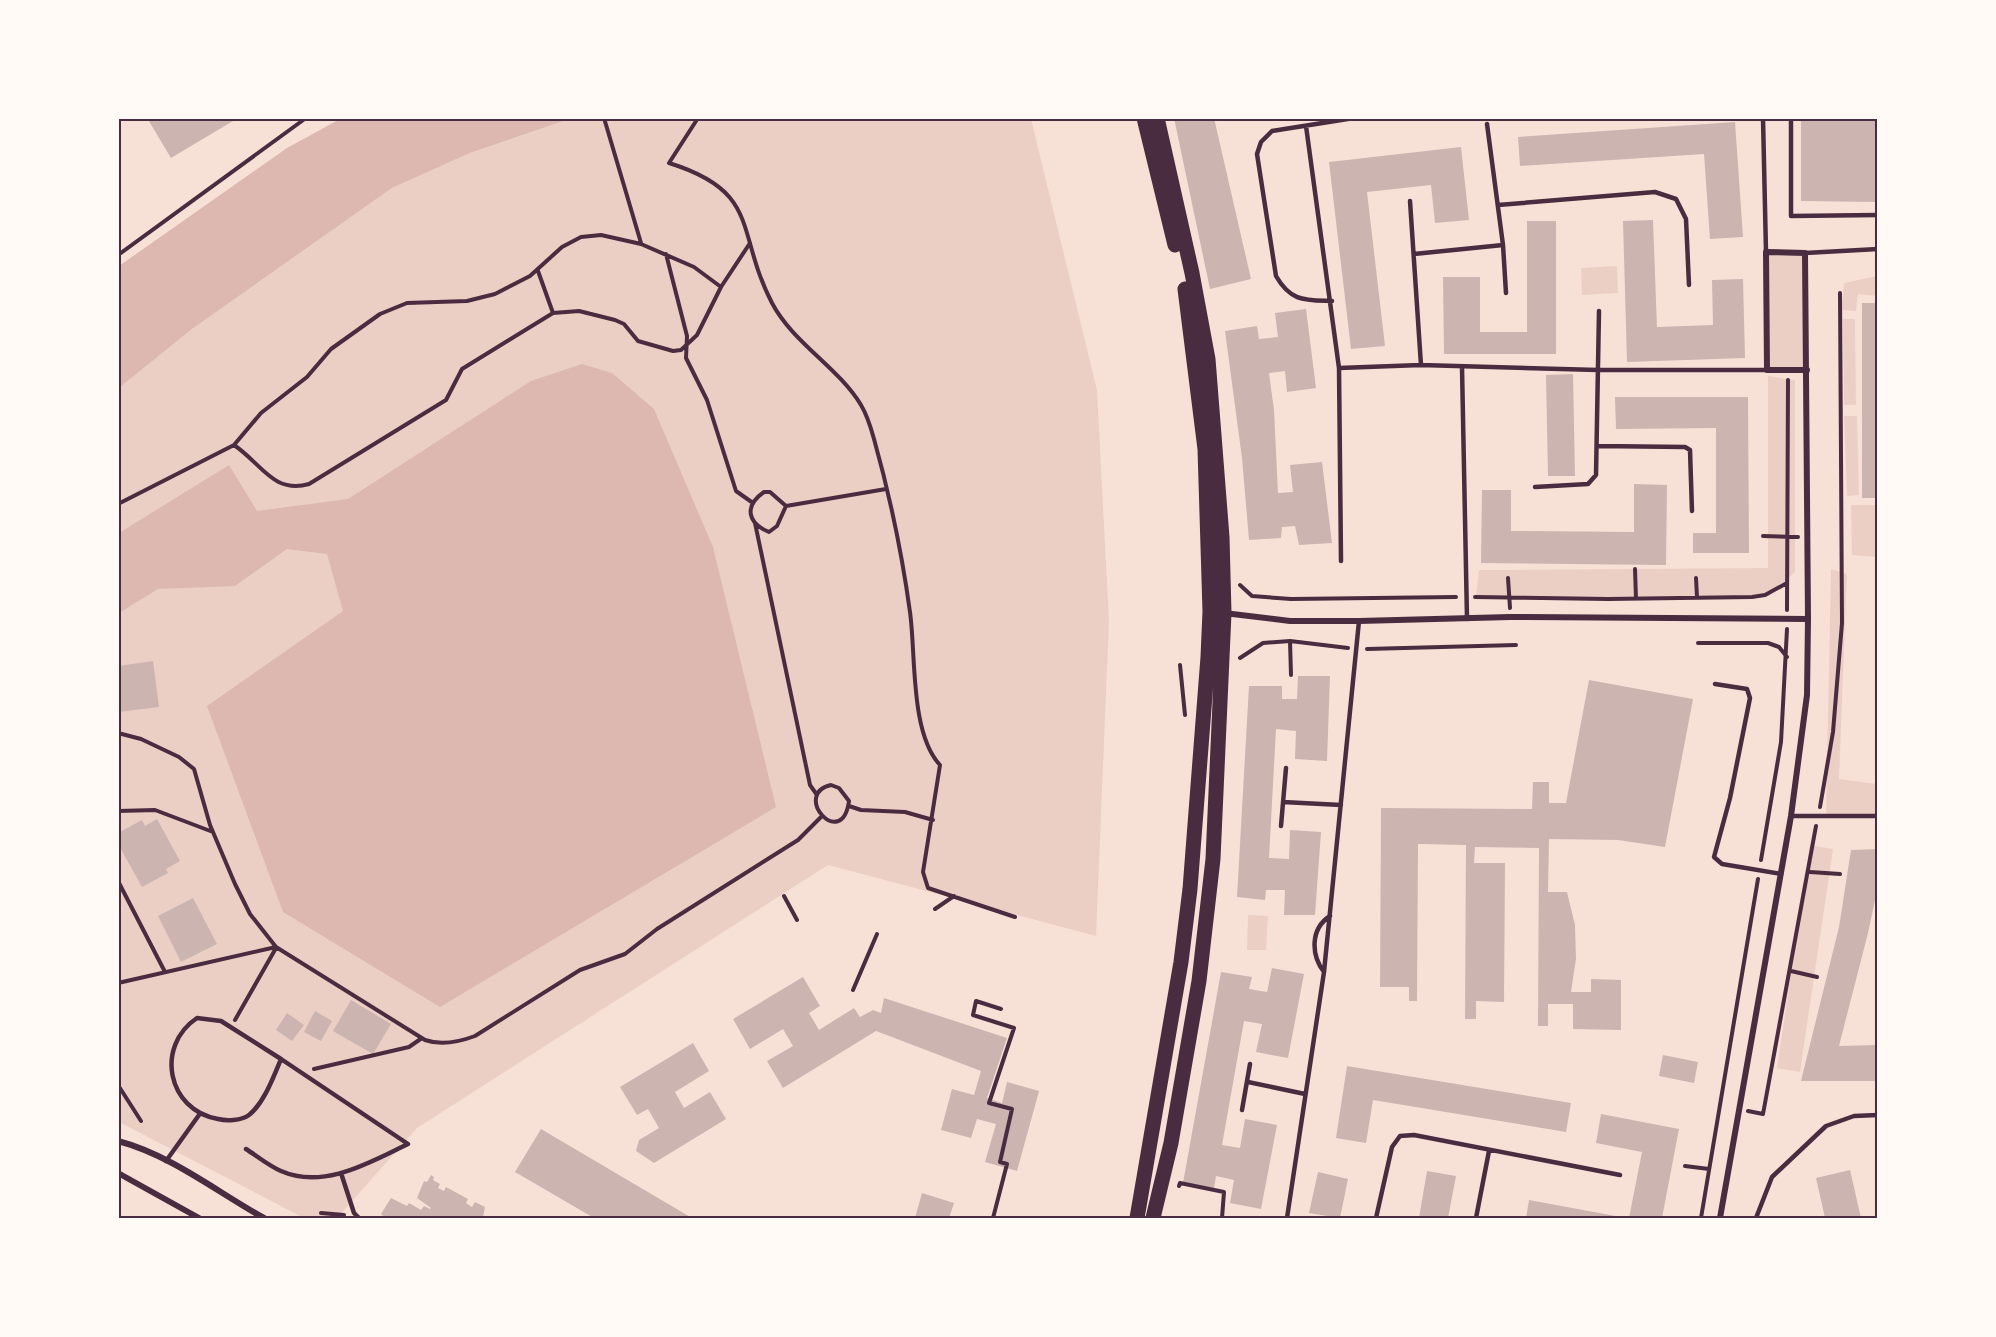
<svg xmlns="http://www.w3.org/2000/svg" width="1996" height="1337" viewBox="0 0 1996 1337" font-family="Cabin,sans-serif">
  <rect width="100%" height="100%" fill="#f7e1d7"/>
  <!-- green -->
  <path fill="#ebcfc5" d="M 569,119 L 1031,119 L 1097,390 L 1109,621 L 1096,936 L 828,865 L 417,1128 L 337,1218 L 304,1218 L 119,1122 L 119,388 L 192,329 L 392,188 L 470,153 Z
    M 1766,252 L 1805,253 L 1807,370 L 1767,370 Z
    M 1617,266 L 1618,293 L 1582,295 L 1581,268 Z
    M 1877,276 L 1877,296 L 1858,294 L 1856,311 L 1842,310 L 1844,283 Z
    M 1843,319 L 1855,319 L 1856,405 L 1844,405 Z
    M 1768,376 L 1795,380 L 1795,572 L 1768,597 L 1476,598 L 1479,570 L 1768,568 Z
    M 1844,416 L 1857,416 L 1859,495 L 1847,496 Z
    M 1851,505 L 1877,505 L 1877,557 L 1852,555 Z
    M 1831,569 L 1847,574 L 1839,779 L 1877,784 L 1878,816 L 1826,816 Z
    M 1810,845 L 1833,849 L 1800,1072 L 1777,1068 Z
    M 1248,915 L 1268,916 L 1266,950 L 1247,950 Z"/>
  <!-- water -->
  <path fill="#dcb8b0" d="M 340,119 L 569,119 L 470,153 L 392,188 L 192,329 L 119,388 L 119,266 L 287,148 Z
    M 582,364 L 612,373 L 654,409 L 713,547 L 776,807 L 440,1007 L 283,912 L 207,706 L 343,611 L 327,554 L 287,549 L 235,586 L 158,589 L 119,613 L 119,533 L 229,465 L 257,511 L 348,499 L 531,381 Z"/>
  <!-- building -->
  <path fill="#ccb4b1" d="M 147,118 L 185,119 L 238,118 L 171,158 Z
    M 1174,118 L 1214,118 L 1251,279 L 1210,289 Z
    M 1801,118 L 1878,118 L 1878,202 L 1801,201 Z
    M 1735,122 L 1743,237 L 1710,239 L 1704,154 L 1520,166 L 1518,137 Z
    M 1461,147 L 1469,220 L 1435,223 L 1431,185 L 1367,192 L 1385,346 L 1351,349 L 1329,162 Z
    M 1653,220 L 1657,327 L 1713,325 L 1712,280 L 1743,279 L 1745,358 L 1627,362 L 1623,221 Z
    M 1527,221 L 1556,221 L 1556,354 L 1444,354 L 1443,277 L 1480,277 L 1480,332 L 1527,332 Z
    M 1862,303 L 1878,303 L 1878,498 L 1862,498 Z
    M 1306,309 L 1316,388 L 1287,392 L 1285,371 L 1269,373 L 1274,410 L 1278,493 L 1293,492 L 1290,465 L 1322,462 L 1332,543 L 1299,545 L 1295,526 L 1282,527 L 1281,538 L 1249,540 L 1242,458 L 1225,331 L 1257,326 L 1259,339 L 1278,337 L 1275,313 Z
    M 1573,374 L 1575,476 L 1548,476 L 1546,375 Z
    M 1615,397 L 1748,397 L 1749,553 L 1693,553 L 1693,533 L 1716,533 L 1716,428 L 1616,429 Z
    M 1634,484 L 1667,485 L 1666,565 L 1481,563 L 1482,490 L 1511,490 L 1511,531 L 1634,532 Z
    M 153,661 L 159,707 L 118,712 L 118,666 Z
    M 1298,676 L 1330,676 L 1327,761 L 1295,759 L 1296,731 L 1276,729 L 1269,858 L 1289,859 L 1290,830 L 1321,832 L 1315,915 L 1284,915 L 1285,890 L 1266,890 L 1265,900 L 1237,897 L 1249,686 L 1282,686 L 1282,699 L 1297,699 Z
    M 1589,680 L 1693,699 L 1665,847 L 1618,840 L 1549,839 L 1548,892 L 1567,892 L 1575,925 L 1576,959 L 1571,992 L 1591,992 L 1591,979 L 1621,980 L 1621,1030 L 1573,1029 L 1573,1004 L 1548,1004 L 1548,1026 L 1538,1026 L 1539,848 L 1475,847 L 1474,863 L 1505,863 L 1504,1002 L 1476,1001 L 1476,1019 L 1465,1019 L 1466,845 L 1418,844 L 1417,1001 L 1409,1001 L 1409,987 L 1380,987 L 1381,808 L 1532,809 L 1533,782 L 1549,782 L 1549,803 L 1566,803 Z
    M 157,819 L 180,861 L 166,869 L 168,873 L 142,887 L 118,844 L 118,833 L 142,820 L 145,826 Z
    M 1878,849 L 1878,886 L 1868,933 L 1839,1046 L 1878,1045 L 1878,1081 L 1801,1081 L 1839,927 L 1851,850 Z
    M 193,898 L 217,944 L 181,962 L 158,916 Z
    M 1272,968 L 1304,974 L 1288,1058 L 1256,1052 L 1262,1024 L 1244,1021 L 1222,1145 L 1240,1148 L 1245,1119 L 1277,1125 L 1261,1209 L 1230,1203 L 1234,1180 L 1216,1176 L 1214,1188 L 1183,1183 L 1221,972 L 1252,977 L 1249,989 L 1267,992 Z
    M 803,977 L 820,1006 L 809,1013 L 819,1030 L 854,1008 L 860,1017 L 873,1010 L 881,1013 L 884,998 L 1007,1038 L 987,1098 L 1002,1103 L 1007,1082 L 1039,1091 L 1017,1171 L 985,1162 L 996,1124 L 977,1119 L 971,1138 L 941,1130 L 952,1089 L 974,1095 L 981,1071 L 876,1031 L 783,1088 L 767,1061 L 793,1046 L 783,1029 L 750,1049 L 733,1019 Z
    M 351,1000 L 391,1024 L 373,1054 L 333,1031 Z
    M 315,1011 L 332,1021 L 321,1041 L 304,1032 Z
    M 287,1013 L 304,1025 L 292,1041 L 276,1030 Z
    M 693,1043 L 709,1071 L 675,1092 L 684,1108 L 710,1092 L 726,1119 L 654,1163 L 636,1151 L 639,1140 L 659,1128 L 648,1109 L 637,1115 L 620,1087 Z
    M 1663,1055 L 1698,1062 L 1694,1083 L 1659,1076 Z
    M 1347,1066 L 1571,1103 L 1566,1132 L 1373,1100 L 1366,1143 L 1336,1138 Z
    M 1601,1114 L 1679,1129 L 1662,1218 L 1629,1218 L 1642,1152 L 1596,1143 Z
    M 541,1129 L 692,1218 L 594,1218 L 515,1172 Z
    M 1850,1170 L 1861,1218 L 1825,1218 L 1816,1178 Z
    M 1427,1171 L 1456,1176 L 1448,1218 L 1419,1218 Z
    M 1318,1172 L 1348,1179 L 1340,1218 L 1309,1213 Z
    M 431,1175 L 434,1177 L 433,1180 L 440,1184 L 438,1188 L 444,1191 L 446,1187 L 468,1199 L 466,1203 L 472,1207 L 475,1202 L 485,1207 L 483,1217 L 381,1218 L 383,1216 L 381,1214 L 391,1198 L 407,1206 L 409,1203 L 421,1210 L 424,1206 L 430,1209 L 431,1208 L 417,1198 L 424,1181 L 427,1182 Z
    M 922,1193 L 954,1203 L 949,1218 L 915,1218 Z
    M 1529,1200 L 1621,1217 L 1621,1218 L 1526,1218 Z"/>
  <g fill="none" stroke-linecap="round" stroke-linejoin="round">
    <!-- path -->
    <path stroke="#4a2c40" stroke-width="4" d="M 604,118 L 641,243
      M 698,118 L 669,163 C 762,192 735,232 772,303 C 793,343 838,367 861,405 C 867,415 871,428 874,439 C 890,496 902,554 910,612 C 916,655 910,733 940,765 L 923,872 L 928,888 L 1015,917
      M 666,254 L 687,336 L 686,358 L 707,400 L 736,491 L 753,503
      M 118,255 L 306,118
      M 538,271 L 553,313
      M 234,445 C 262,464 273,494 309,484 L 446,400 L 462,369 L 553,313 L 579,311 L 615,320 L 624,324 L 638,341 L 673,351 L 681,350 L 697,335 L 721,287 L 750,243
      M 764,492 L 770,492 L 786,506 L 777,526 L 769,532 C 747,523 744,506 764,492 Z
      M 118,504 L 234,445 L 261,413 L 307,377 L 331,349 L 380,314 L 407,303 L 467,301 L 495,294 L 530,276 L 562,247 L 581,237 L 601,235 L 641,244 L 694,267 L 721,287
      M 786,506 L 886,489
      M 755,523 L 810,785 L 817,795
      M 1763,536 L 1798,537
      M 1635,569 L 1636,599
      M 1508,578 L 1510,608
      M 1696,578 L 1697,597
      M 1240,585 L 1252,596 L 1291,599 L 1456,597
      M 1475,597 L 1608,599 L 1752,597 L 1765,595 L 1787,583
      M 1787,610 L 1788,380
      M 1290,641 L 1291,675
      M 1698,643 L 1768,643 L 1779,647 L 1787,657
      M 1367,649 L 1516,645
      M 1240,658 L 1263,643 L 1290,641 L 1348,648
      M 1180,665 L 1185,715
      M 118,733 L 141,739 L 179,757 L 194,769 L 210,825 L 235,884 L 250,914 L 276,947 L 425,1040 C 442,1046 459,1042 475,1036 L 580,970 L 625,954 L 657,929 L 798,840 L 822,816
      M 831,785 L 839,788 L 849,801 C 842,852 791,794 831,785 Z
      M 849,806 L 861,810 L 905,812 L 933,820
      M 1820,807 L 1833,732 L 1842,623 L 1840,293
      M 118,811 L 155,810 L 213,832
      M 1761,860 L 1781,742 L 1787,629
      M 1810,872 L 1840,874
      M 118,881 L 165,972
      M 784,896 L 797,920
      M 935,909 L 954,896
      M 1791,971 L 1817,977
      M 118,983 L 276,947
      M 853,990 L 877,934
      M 235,1020 L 276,948
      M 314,1069 L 409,1047 L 422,1038
      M 118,1085 L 141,1121
      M 1748,1111 L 1763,1114 L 1816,826
      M 1685,1166 L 1709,1169
      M 1179,1186 L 1180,1183 L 1224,1192 L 1222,1218
      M 321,1213 L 344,1215
      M 993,1218 L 1007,1164 L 1000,1162 L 1012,1109 L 989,1103 L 1014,1028 L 973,1015 L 976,1001 L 1001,1009
      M 1701,1218 L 1758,879"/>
    <!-- service -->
    <path stroke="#4a2c40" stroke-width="4.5" d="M 1763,118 L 1766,252
      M 1791,118 L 1791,216 L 1878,215
      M 1306,126 L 1339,368 L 1341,561
      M 1410,201 L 1421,365
      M 1498,205 L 1655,192 L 1676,199 L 1686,219 L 1689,285
      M 1503,245 L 1506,293
      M 1805,253 L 1878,249
      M 1414,254 L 1503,245 L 1487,124
      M 1332,301 C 1305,300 1291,302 1276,276 L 1257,154 L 1261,142 L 1272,131 L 1354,118
      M 1462,367 L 1467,619
      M 1339,368 L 1421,365 L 1598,370 L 1767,370
      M 1597,446 L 1685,447 L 1690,450 L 1692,511
      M 1535,487 L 1588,484 L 1596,475 L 1599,311
      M 1715,684 L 1747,689 L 1750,698 L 1730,798 L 1714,857 L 1722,864 L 1781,874
      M 1283,802 L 1341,805
      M 1791,816 L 1878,816
      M 1281,826 L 1286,768
      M 1324,972 C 1311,955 1310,929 1330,916
      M 197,1018 L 221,1021 L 281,1059 C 274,1076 264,1103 249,1115 C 241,1121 226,1121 218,1119 C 167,1110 155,1046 197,1018 Z
      M 1248,1082 L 1305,1094
      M 1242,1110 L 1250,1064
      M 246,1149 C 257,1156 269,1166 281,1171 C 324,1190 370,1162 408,1144 L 281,1059
      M 166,1161 L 199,1115
      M 341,1173 L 354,1213 L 359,1218
      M 1287,1218 L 1324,972 L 1359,621
      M 1376,1218 L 1392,1147 L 1400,1136 L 1414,1135 L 1620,1175
      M 1476,1218 L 1489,1151
      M 1756,1218 L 1772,1177 L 1826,1126 L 1854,1116 L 1878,1115"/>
    <!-- minor -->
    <path stroke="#4a2c40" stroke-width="6" d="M 1224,613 L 1290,621 L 1359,621 L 1510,617 L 1808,619
      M 118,1141 C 171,1155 217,1192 264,1218
      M 118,1173 L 199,1218
      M 1720,1218 L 1791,816 L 1807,695 L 1808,619 L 1805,253 L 1766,252 L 1767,370 L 1807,370"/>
    <!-- primary -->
    <path stroke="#4a2c40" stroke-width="15" d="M 1144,118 L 1175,245
      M 1137,1218 L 1181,962 L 1190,889 L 1208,657 L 1210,611 L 1205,449 L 1185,289
      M 1153,1218 L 1171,1143 L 1199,981 L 1213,859 L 1224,613 L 1222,537 L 1208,359 L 1192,273 L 1157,118"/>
  </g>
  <!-- border -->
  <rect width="1996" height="1337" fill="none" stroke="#fffaf5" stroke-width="240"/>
  <rect x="120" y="120" width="1756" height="1097" fill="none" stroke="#4a2c40" stroke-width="2"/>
</svg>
